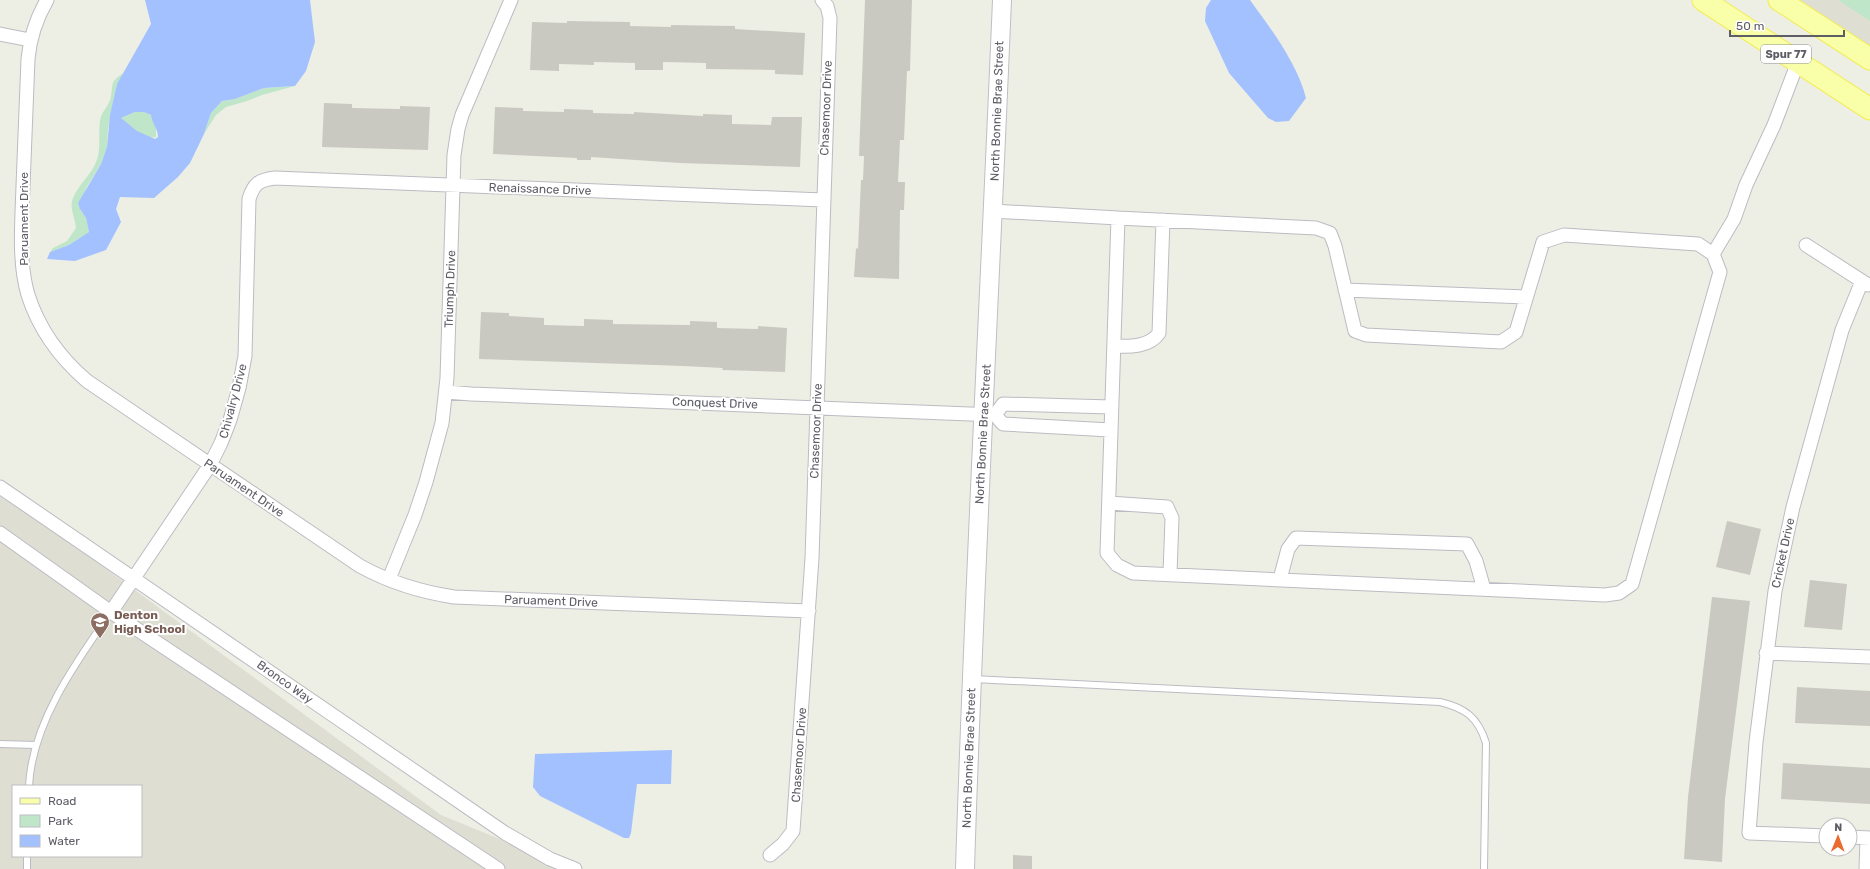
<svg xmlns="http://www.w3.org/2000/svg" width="1870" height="869" viewBox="0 0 1870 869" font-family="Rubik,sans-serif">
  <rect width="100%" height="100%" fill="#eeefe4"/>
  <!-- education -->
  <path fill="#dfded2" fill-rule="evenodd" d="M 1799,0 L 1870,0 L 1870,46 Z
    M 0,491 L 441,815 L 573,869 L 0,869 ZM 13,786 L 141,786 L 141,856 L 13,856 Z"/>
  <!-- green -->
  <path fill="#c0e6c9" d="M 1838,0 L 1870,0 L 1870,21 Z
    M 124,73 L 117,84 L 108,129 L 107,147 L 101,164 L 86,188 L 80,209 L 86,218 L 89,232 L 69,245 L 50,252 L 53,248 L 67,241 L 76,228 C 75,218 69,208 73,198 C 78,185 91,175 96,162 C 102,148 97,131 101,116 C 103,111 108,106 110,100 C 114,85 108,82 124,73 Z
    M 295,86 L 262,95 L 247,101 L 226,107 L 216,115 L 204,134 L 211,113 L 222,101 L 235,99 L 264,88 Z
    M 135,112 L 144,112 L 151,115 L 156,128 L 156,137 C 145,140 127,125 121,118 Z"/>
  <!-- water -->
  <path fill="#a3c1ff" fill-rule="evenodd" d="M 145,0 L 310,0 L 315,42 L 306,71 L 295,86 L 264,88 L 235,99 L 222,101 L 211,113 L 204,134 L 190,163 L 178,177 L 154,198 L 120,197 L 116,209 L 121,222 L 106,250 L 75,261 L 47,259 L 50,252 L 69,245 L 89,232 L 86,218 L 80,209 L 78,203 L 101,164 L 107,147 L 110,115 L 117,84 L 151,24 ZM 135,112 L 144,112 L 151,115 C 152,124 158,128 158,137 L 155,139 L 137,131 L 121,118 Z
    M 1211,0 L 1250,0 C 1271,29 1297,63 1306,98 L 1289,121 L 1276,122 L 1268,118 L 1229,73 L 1205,21 L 1206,8 Z
    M 672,750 L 671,784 L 637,784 L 631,833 L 629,838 L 624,838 L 540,796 L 533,787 L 535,754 Z"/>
  <!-- building -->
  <path fill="#cac9c1" d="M 865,0 L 912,0 L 910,71 L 907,71 L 904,140 L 900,140 L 898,182 L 905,182 L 904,210 L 900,210 L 899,279 L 854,277 L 856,248 L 858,249 L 861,180 L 863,180 L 864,156 L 859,156 Z
    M 567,21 L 630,22 L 630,26 L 671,27 L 671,25 L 735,26 L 735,29 L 805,33 L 803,75 L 775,74 L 775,70 L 706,69 L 706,63 L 663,62 L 663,70 L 635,70 L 635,63 L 594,62 L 594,65 L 559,64 L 559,71 L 530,70 L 532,22 L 567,23 Z
    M 324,103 L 352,104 L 352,108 L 400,109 L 400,106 L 430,107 L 428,150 L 322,147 Z
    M 495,107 L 523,108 L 523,111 L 564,112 L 564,109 L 593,110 L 593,113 L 634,114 L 634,112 L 703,116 L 703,114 L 732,115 L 732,124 L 771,125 L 772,117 L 802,117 L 800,167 L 680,163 L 591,157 L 591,160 L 577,160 L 577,158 L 493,154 Z
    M 481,312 L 509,313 L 509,316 L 544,318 L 544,325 L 584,326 L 584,319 L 613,320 L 613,324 L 690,325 L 690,321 L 717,322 L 717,328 L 758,329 L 758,326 L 787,328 L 785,372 L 722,370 L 723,368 L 683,366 L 479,359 Z
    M 1727,521 L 1761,529 L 1750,575 L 1716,567 Z
    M 1810,580 L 1847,584 L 1842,630 L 1804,627 Z
    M 1712,597 L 1750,601 L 1725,799 L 1722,862 L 1684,859 L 1688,797 Z
    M 1797,687 L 1870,691 L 1870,726 L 1795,723 Z
    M 1783,763 L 1870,768 L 1870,804 L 1781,799 Z
    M 1013,855 L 1032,856 L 1032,869 L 1013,869 Z"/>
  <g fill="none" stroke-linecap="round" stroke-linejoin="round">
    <defs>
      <path id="service" d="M 973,679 L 1440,702 C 1465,708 1478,717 1486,743 L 1484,869
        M 0,744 L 36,745
        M 29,786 C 32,723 76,662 111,612
        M 27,869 L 27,856"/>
      <path id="minor" d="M 47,0 C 36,19 30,37 28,59 C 26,101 25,144 23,186 C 22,221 18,261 28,295 C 39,329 60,358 87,381 L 360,566 C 389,582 421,592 454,597 L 809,611
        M 0,34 L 30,40
        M 993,211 L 1118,218
        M 1118,218 L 1316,228 L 1330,233 L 1335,246 L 1355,331 L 1366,335 L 1501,342 L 1516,332 L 1543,242 L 1564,235 L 1698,244 L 1713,254 L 1720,272 L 1632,584 L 1619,593 L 1605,595 L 1133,573 L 1117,565 L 1107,553 Z
        M 1806,245 L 1868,285
        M 1713,254 L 1734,219 L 1746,185 L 1774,125 L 1798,62
        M 1345,290 L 1526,297
        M 1114,346 C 1129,347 1150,347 1159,333 L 1163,220
        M 446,392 L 471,394 L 995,415 L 1003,424 L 1110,430
        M 995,415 L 1003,404 L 1111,407
        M 0,487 L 505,833 L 550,859 L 575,869
        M 1109,503 L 1167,507 L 1172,518 L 1170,574
        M 0,533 L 111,612 L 498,869
        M 389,579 L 415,515 L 426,482 L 442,423 L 447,378 L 454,155 L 458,129 L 462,115 L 511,0
        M 1280,579 L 1288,549 L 1296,538 L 1467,544 L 1476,561 L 1484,589
        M 111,612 L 210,465 L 221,443 L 230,420 L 239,388 L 245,356 L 249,199 C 254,183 259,180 275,178 L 823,200
        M 1766,653 L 1870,657
        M 1826,836 L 1749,833 L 1756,742 L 1775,591 L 1793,507 L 1842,330 L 1862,281
        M 1850,837 L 1870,838
        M 770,855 L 783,844 L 793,831 L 812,558 L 830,18 L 827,6 L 822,0
        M 1866,869 L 1867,838"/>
      <path id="secondary" d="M 965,869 C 974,579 990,290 1002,0"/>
      <path id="primary" d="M 1703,0 L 1870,109
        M 1779,0 L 1870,59"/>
    </defs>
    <!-- service casing -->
    <use href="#service" stroke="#bbbcc3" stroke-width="8"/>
    <!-- minor casing -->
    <use href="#minor" stroke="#bbbcc3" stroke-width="15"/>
    <!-- secondary casing -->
    <use href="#secondary" stroke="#bebfc7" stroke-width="20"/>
    <!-- primary casing -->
    <use href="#primary" stroke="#f3ed58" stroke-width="23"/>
    <!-- service -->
    <use href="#service" stroke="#fff" stroke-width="6"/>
    <!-- minor -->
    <use href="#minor" stroke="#fff" stroke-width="13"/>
    <!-- secondary -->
    <use href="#secondary" stroke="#fff" stroke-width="18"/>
    <!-- primary -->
    <use href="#primary" stroke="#f8ffa8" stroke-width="21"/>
  </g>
  <!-- icons -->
  <defs>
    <symbol id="school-pin" viewBox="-11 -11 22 30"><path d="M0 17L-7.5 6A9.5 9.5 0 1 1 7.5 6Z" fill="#8d6e63" stroke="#fff"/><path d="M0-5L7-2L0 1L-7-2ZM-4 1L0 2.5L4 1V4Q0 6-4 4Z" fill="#fff"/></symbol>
  </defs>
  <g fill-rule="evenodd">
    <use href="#school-pin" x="89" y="611" width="22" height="30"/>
  </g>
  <g text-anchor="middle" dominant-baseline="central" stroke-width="4" stroke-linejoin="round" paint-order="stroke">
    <!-- shield labels -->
    <rect fill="#fff" stroke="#8d8e93" stroke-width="1" x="1761" y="45" width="50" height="18" rx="3"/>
    <g font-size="11" font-weight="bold" fill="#5c5d65">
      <text x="1786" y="54">Spur 77</text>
    </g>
    <!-- street labels -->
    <g font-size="12" fill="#5c5d65" stroke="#fff">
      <text transform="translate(826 108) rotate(-88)">Chasemoor Drive</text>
      <text transform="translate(997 111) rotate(-88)">North Bonnie Brae Street</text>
      <text transform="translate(540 189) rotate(2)">Renaissance Drive</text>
      <text transform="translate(24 219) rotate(-90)">Paruament Drive</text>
      <text transform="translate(450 289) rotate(-88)">Triumph Drive</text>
      <text transform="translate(233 401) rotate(-75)">Chivalry Drive</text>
      <text transform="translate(715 403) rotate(2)">Conquest Drive</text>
      <text transform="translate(816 431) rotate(-88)">Chasemoor Drive</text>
      <text transform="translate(983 434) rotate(-87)">North Bonnie Brae Street</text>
      <text transform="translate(244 488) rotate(34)">Paruament Drive</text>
      <text transform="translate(1783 553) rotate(-78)">Cricket Drive</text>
      <text transform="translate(551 601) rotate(2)">Paruament Drive</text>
      <text transform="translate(285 682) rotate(35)">Bronco Way</text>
      <text transform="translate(799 755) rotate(-86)">Chasemoor Drive</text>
      <text transform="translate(969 758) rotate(-88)">North Bonnie Brae Street</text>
    </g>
    <!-- education labels -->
    <g font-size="12" font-weight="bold" fill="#785e54" stroke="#fff" text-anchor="start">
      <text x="114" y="615">Denton<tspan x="114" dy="14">High School</tspan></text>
    </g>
  </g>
  <!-- legend -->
  <rect x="12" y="785" width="130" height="72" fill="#ffffff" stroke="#bebec1"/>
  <rect x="20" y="798" width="20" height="6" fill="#f8ffa8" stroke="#bebec1"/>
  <text x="48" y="805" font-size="12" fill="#5c5d65">Road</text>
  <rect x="20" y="815" width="20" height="12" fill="#c0e6c9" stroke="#bebec1"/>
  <text x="48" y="825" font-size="12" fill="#5c5d65">Park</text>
  <rect x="20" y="835" width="20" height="12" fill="#a3c1ff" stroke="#bebec1"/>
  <text x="48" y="845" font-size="12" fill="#5c5d65">Water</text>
  <!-- north arrow -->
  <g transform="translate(1838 837) rotate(1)"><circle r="19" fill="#ffffff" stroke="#bebec1"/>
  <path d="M0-3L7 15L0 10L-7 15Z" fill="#eb6a2d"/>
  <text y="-6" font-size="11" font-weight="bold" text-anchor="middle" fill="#5c5d65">N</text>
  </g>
  <!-- scale -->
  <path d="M1730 30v6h114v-6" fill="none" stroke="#5c5d65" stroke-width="2"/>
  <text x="1736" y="30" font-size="12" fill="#5c5d65" stroke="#ffffff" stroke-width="3" paint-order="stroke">50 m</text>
</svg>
